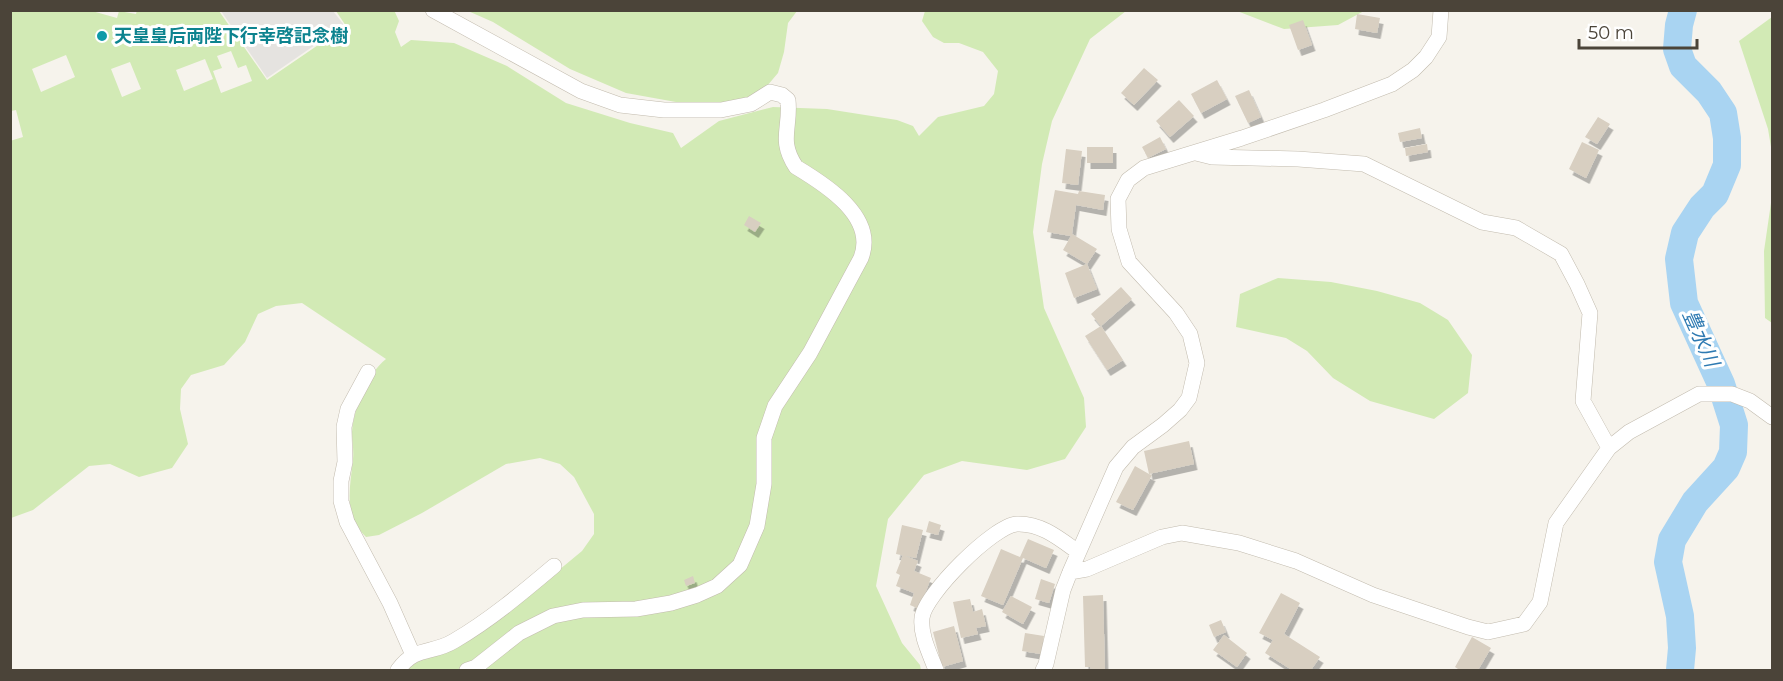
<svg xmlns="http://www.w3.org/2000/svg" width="1783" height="681" viewBox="0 0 1783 681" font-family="Montserrat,'Noto Sans JP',sans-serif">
  <defs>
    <filter id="shadow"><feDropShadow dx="3.5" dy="6" stdDeviation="0" flood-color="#0004"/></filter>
  </defs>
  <rect width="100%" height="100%" fill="#f6f3ec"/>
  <!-- green -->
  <path fill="#d2eab5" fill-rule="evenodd" d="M 137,10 L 219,11 L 267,80 L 346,26 L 336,11 L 394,10 L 399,21 L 395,32 L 401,47 L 411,40 L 454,43 L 507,66 L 566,103 L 630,123 L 673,133 L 681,148 L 719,121 L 773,107 L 827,109 L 897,120 L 913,126 L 919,136 L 938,117 L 984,106 L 994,94 L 998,71 L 983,52 L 959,43 L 944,43 L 933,37 L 922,21 L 925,11 L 1126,11 L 1090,39 L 1052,121 L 1042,164 L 1033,232 L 1044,308 L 1084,398 L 1086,427 L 1065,459 L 1027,470 L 962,461 L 924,475 L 888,519 L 876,586 L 902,643 L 920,665 L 921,670 L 404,670 L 409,665 L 559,570 L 582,551 L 594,534 L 594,514 L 574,477 L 560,464 L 540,458 L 506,464 L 422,513 L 379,535 L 366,537 C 343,514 350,489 353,459 C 354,450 352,441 352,432 C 354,408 367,374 386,359 L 302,303 L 276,306 L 258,314 L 245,342 L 224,365 L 191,375 L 181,389 L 180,409 L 188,444 L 172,468 L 139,477 L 110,464 L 89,466 L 33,510 L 11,518 L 10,141 L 23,137 L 16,110 L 11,111 L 11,11 L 92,11 L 117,18 L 119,11 L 136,14 ZM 231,51 L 238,68 L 246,65 L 252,81 L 221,93 L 213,71 L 222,68 L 217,56 ZM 66,55 L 75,77 L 41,92 L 32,69 ZM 205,59 L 213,79 L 184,91 L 176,70 ZM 130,62 L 141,89 L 122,97 L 111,69 Z
    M 468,11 L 797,11 L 788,23 L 784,52 L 778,73 L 767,86 L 747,99 L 718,105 L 687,104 L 626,93 L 570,69 L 493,22 Z
    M 1237,11 L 1364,11 L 1338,25 L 1284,29 Z
    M 1772,17 L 1772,153 L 1768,129 L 1739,41 Z
    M 1772,196 L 1772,323 L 1765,318 L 1764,251 Z
    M 1278,278 L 1331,282 L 1377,291 L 1420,303 L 1448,320 L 1472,355 L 1468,393 L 1434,419 L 1370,401 L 1333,378 L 1307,351 L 1286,338 L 1236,327 L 1240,294 Z"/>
  <!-- parking -->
  <path fill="#e5e3e0" d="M 221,11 L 333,11 L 344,25 L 267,78 Z"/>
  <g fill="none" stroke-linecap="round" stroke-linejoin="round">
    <!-- river -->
    <path stroke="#a9d4f2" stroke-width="28" d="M 1680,670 L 1682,648 L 1680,616 L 1668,562 L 1672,540 L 1695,502 L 1726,468 L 1733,452 L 1734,425 L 1721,384 L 1684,303 L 1679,259 L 1685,233 L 1702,207 L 1715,194 L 1727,165 L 1727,138 L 1723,113 L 1709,92 L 1683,66 L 1677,49 L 1679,25 L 1683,10"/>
  </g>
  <!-- building -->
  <path fill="#d8cfc1" filter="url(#shadow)" d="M 1357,14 L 1380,18 L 1377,33 L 1355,29 Z
    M 1303,20 L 1312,45 L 1298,50 L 1289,25 Z
    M 1144,68 L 1158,80 L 1134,105 L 1121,93 Z
    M 1217,80 L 1227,99 L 1201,113 L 1191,94 Z
    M 1249,90 L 1261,117 L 1248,123 L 1235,96 Z
    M 1179,100 L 1194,116 L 1170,137 L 1156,121 Z
    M 1598,117 L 1610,124 L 1597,144 L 1585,137 Z
    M 1420,128 L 1422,138 L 1400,142 L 1398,133 Z
    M 1160,137 L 1166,149 L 1148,158 L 1142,147 Z
    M 1582,142 L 1599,150 L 1586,178 L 1569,169 Z
    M 1427,144 L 1428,152 L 1406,156 L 1405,148 Z
    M 1087,147 L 1113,147 L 1113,163 L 1087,163 Z
    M 1066,149 L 1082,151 L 1078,185 L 1062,183 Z
    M 1055,190 L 1078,194 L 1079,191 L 1105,195 L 1103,210 L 1076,205 L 1072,234 L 1097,249 L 1087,264 L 1063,250 L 1071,236 L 1047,232 Z
    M 749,216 L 761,223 L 755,232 L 744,225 Z
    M 1087,264 L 1097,289 L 1074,298 L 1065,273 Z
    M 1121,287 L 1132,299 L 1101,326 L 1091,314 Z
    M 1101,326 L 1123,360 L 1107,370 L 1085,336 Z
    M 1189,441 L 1194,464 L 1149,474 L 1152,475 L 1133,510 L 1116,502 L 1135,466 L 1149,474 L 1144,451 Z
    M 929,521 L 941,525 L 938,535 L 926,532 Z
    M 902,525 L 923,530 L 916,558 L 896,554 Z
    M 1028,539 L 1054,550 L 1046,568 L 1023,558 L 1003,605 L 981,596 L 1001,549 L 1020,557 Z
    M 903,555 L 918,561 L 914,571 L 931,578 L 919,609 L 910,605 L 914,593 L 896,586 L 900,575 L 896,573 Z
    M 693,576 L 695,583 L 686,586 L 684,580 Z
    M 1041,579 L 1055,584 L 1049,603 L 1035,599 Z
    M 1281,593 L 1300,603 L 1284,634 L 1320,657 L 1311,670 L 1292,670 L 1265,653 L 1273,640 L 1259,633 Z
    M 1103,595 L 1105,670 L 1091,670 L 1090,667 L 1085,667 L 1083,596 Z
    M 1011,596 L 1032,607 L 1023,624 L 1002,612 Z
    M 970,599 L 973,612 L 982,609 L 986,626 L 976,628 L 978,634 L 961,638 L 953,602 Z
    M 1221,620 L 1226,632 L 1214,637 L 1209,625 Z
    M 954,626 L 963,661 L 942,667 L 933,632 Z
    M 1025,633 L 1044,636 L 1041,654 L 1022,651 Z
    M 1224,635 L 1247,653 L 1237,667 L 1213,650 Z
    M 1472,637 L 1491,648 L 1478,670 L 1457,670 L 1458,669 L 1455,667 Z"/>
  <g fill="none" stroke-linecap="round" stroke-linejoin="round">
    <defs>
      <path id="street" d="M 433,10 L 581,91 L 620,105 L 664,110 L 721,110 L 751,104 L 770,92 L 782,95 L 788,100 C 791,128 778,140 796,167 C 826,185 877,217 861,258 L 810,353 L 775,406 L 764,438 L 764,484 L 757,526 L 740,565 L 717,586 L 697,595 L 671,603 L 636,609 L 583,610 L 553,616 L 519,633 L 476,667 L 467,670
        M 1196,153 L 1212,157 L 1298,159 L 1364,164 L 1482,222 L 1516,228 L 1561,254 L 1577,284 L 1590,313 L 1583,401 L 1609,448
        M 368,372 L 348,409 L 344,427 L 345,462 L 341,481 L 341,501 L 347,522 L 390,603 L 413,655
        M 1070,572 L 1087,569 L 1162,537 L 1182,533 L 1239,543 L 1296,561 L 1373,595 L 1468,627 L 1488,632 L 1524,624 L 1540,602 L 1556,523 L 1609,448 L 1629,432 L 1699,394 L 1732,394 L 1750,401 L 1772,417
        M 398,670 C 416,645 431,655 454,641 C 490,620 522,593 554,566
        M 936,670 C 930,654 920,635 922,618 C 924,595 994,525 1017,524 C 1041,523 1060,539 1078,552
        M 1043,670 L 1046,664 L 1063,590 L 1070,572 L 1116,467 L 1133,447 L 1163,425 L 1180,410 L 1189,398 L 1197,363 L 1190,334 L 1176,313 L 1129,262 L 1119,229 L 1118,199 L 1128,180 L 1144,168 L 1242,138 L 1324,110 L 1392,84 L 1413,70 L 1426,57 L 1439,37 L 1441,10"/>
    </defs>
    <!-- street casing -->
    <use href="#street" stroke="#c2bbae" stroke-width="16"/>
    <!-- street -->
    <use href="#street" stroke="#fff" stroke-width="15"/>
  </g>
  <!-- markers -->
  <circle fill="#0f9aa8" stroke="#fff" stroke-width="2" cx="102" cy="36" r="6"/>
  <g text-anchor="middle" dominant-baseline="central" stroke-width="6" stroke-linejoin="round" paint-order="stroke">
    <!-- culture labels -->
    <g font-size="18" font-weight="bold" fill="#0d838f" stroke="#fff" text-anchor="start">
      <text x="114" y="36">天皇皇后両陛下行幸啓記念樹</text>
    </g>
    <!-- water labels -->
    <g font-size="20" font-style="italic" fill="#2e7ab2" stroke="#fff">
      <text transform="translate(1701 338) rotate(66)">豊水川</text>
    </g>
  </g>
  <!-- border -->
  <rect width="1783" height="681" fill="none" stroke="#4b4439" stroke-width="24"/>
  <!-- scale -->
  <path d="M1579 39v9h118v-9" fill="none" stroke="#4b4439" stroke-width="3"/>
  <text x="1588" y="39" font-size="18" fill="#4b4439" stroke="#ffffff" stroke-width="4.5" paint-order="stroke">50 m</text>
</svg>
